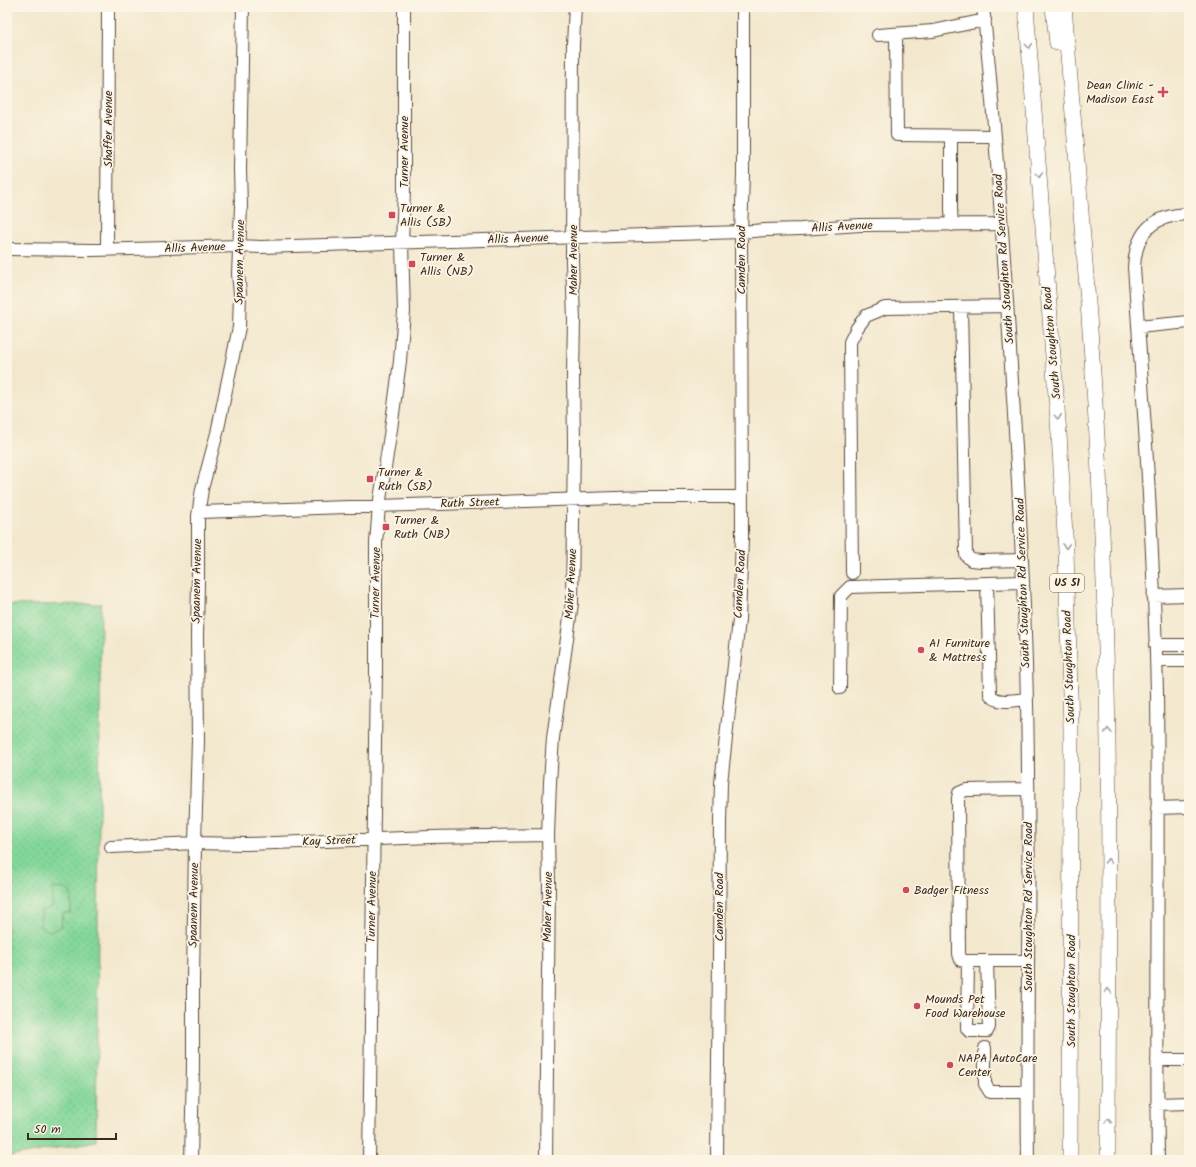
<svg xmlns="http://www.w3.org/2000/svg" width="1196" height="1167" viewBox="0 0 1196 1167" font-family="Kalam,sans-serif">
  <defs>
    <pattern id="grass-dots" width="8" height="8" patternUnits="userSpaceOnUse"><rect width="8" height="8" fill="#83d79a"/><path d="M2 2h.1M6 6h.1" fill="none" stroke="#72b984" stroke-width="1.8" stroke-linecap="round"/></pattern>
    <pattern id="park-tufts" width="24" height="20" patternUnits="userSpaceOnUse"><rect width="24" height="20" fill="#83d79a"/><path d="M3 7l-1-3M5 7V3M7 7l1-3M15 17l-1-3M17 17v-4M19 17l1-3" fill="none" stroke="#72b984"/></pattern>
  </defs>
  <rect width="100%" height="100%" fill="#fcf5e5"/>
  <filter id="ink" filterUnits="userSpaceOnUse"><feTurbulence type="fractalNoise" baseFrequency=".025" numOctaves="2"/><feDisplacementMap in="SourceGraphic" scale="8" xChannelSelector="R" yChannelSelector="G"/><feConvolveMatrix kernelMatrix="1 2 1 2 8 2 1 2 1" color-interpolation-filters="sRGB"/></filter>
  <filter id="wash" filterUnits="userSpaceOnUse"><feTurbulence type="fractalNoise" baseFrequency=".012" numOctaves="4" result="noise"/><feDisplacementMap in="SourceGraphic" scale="16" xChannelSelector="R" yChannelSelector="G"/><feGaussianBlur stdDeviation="0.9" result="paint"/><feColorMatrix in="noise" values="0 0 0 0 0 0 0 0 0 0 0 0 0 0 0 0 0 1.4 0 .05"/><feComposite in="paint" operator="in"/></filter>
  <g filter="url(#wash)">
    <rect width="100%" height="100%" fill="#f3e8ce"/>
    <!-- grass -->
    <path fill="url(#grass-dots)" stroke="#5f805c" d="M 101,604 L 96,1141 L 7,1157 L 7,605 Z"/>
    <!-- park -->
    <path fill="url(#park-tufts)" stroke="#5f805c" d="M 53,888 L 66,889 L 71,893 L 71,913 L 63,913 L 61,927 L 50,931 L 40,927 L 41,911 L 52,907 Z"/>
  </g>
  <g filter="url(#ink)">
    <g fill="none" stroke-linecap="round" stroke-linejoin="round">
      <defs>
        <path id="minor" d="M 983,7 C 994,105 1000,204 1007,302 C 1017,458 1027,615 1028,771 C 1030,901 1026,1030 1028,1160
          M 896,34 L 897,135 L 995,136
          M 878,35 L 933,31 L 985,20
          M 951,136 L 951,209 L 952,225
          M 7,249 L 93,250 L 239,246 L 261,247 L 741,232 L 765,230 L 801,229 L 860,225 L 1001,224
          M 107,250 L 108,7
          M 961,307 L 966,555 L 971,560 L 981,561 L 1022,560
          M 1138,327 L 1189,322
          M 199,512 L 646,497 L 742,497
          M 852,573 L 850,342 L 857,328 L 866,316 L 885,308 L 1007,306
          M 987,583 L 990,694 C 996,705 1015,700 1027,699
          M 1153,596 L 1189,595
          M 1155,645 L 1189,645
          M 1156,661 L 1189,661
          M 840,688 L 841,596 L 850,587 L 1023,582
          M 1157,808 L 1189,807
          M 111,847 L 195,843 L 246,844 L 430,837 L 548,835
          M 968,961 L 967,1028 L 969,1031 L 987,1031 L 989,1027 L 987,961
          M 1028,961 L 966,961 L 961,960 L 959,954 L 958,798 L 959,793 L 966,790 L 1028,789
          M 985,1048 L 985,1084 L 990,1092 L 1027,1092
          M 1157,1060 L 1189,1060
          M 1157,1104 L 1189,1103
          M 191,1160 L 193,1066 L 193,982 L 195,843 L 198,740 L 197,636 L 198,579 L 198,516 L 202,489 L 217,433 L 239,327 L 240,293 L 238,274 L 241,207 L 240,169 L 243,7
          M 369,1160 L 376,674 L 376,543 L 379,506 L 391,429 L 400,361 L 404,312 L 402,244 L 404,190 L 404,7
          M 546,1160 L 549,884 L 548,835 L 550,782 L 553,738 L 572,603 L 574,442 L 573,375 L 574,320 L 572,261 L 573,44 L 575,7
          M 717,1160 L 719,962 L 720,822 L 721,783 L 739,620 L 742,538 L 741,232 L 743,175 L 743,7
          M 1158,1160 C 1156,1004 1159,849 1157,693 C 1154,551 1144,409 1134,267 C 1136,231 1153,215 1189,214"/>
        <path id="major" d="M 1026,7 L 1059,434 L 1066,551 L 1071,729 L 1070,1160
          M 1053,7 L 1057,43
          M 1064,7 C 1082,221 1101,435 1106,649 C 1111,820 1108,990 1108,1160"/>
      </defs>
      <!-- minor casing -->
      <use href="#minor" stroke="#574638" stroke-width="14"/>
      <!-- major casing -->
      <use href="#major" stroke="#574638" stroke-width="16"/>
      <!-- minor -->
      <use href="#minor" stroke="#fff" stroke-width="12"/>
      <!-- major -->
      <use href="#major" stroke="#fff" stroke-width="15"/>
    </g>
    <!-- one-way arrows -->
    <defs><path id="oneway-chevron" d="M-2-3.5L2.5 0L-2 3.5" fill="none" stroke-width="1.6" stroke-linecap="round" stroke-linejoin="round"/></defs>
    <g stroke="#a79f9a">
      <use href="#oneway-chevron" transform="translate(1029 46) rotate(85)"/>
      <use href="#oneway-chevron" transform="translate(1039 175) rotate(85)"/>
      <use href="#oneway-chevron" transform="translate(1058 417) rotate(85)"/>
      <use href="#oneway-chevron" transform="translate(1066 546) rotate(87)"/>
      <use href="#oneway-chevron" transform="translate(1108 731) rotate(-91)"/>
      <use href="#oneway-chevron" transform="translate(1108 861) rotate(-90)"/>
      <use href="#oneway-chevron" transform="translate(1108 991) rotate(-90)"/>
      <use href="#oneway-chevron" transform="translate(1108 1121) rotate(-90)"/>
    </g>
  </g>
  <!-- markers -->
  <g fill="#d1495b" stroke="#fcf5e5" stroke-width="1.5">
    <path d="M1161 86h4v4h4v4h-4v4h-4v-4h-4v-4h4z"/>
    <rect x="388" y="211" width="8" height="8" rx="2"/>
    <rect x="408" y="260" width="8" height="8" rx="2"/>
    <rect x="366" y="475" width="8" height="8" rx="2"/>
    <rect x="382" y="523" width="8" height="8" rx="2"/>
    <circle cx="921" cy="650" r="4"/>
    <circle cx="906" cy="890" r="4"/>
    <circle cx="917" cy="1006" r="4"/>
    <circle cx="950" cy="1065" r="4"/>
  </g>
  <g text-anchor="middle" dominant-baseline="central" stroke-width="3.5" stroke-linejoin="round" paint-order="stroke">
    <!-- shield labels -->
    <rect fill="#fcf5e5" stroke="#75675a" stroke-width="1" x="1050" y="574" width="34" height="18" rx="3"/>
    <g font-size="11" font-weight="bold" fill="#3b2a1e">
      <text x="1067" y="583">US 51</text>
    </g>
    <!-- poi labels -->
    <g font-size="12" fill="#3b2a1e" stroke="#fcf5e5" text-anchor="start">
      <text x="1154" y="85" text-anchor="end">Dean Clinic -<tspan x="1154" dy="14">Madison East</tspan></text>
      <text x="400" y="208">Turner &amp;<tspan x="400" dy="14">Allis (SB)</tspan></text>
      <text x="420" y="257">Turner &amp;<tspan x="420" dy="14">Allis (NB)</tspan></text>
      <text x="378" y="472">Turner &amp;<tspan x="378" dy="14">Ruth (SB)</tspan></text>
      <text x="394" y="520">Turner &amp;<tspan x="394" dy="14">Ruth (NB)</tspan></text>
      <text x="929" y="643">A1 Furniture<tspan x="929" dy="14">&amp; Mattress</tspan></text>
      <text x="914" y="890">Badger Fitness</text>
      <text x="925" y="999">Mounds Pet<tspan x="925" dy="14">Food Warehouse</tspan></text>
      <text x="958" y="1058">NAPA AutoCare<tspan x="958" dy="14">Center</tspan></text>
    </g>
    <!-- street labels -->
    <g font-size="12" fill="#3b2a1e" stroke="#fcf5e5">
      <text transform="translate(108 129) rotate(-90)">Shaffer Avenue</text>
      <text transform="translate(404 152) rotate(-90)">Turner Avenue</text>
      <text transform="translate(842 227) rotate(-3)">Allis Avenue</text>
      <text transform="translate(518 239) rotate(-2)">Allis Avenue</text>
      <text transform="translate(195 248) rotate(-2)">Allis Avenue</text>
      <text transform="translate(1004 259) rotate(-94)">South Stoughton Rd Service Road</text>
      <text transform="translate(573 260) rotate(-90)">Maher Avenue</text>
      <text transform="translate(741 260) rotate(-90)">Camden Road</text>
      <text transform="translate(240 262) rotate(-89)">Spaanem Avenue</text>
      <text transform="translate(1052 343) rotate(-95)">South Stoughton Road</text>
      <text transform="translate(470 503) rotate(-2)">Ruth Street</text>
      <text transform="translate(197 581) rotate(-89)">Spaanem Avenue</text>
      <text transform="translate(376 583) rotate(-89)">Turner Avenue</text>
      <text transform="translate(1023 583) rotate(-92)">South Stoughton Rd Service Road</text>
      <text transform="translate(571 584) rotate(-87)">Maher Avenue</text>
      <text transform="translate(740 584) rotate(-87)">Camden Road</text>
      <text transform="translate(1069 667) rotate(-92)">South Stoughton Road</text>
      <text transform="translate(329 841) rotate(-2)">Kay Street</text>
      <text transform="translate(194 905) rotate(-89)">Spaanem Avenue</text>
      <text transform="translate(372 907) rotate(-89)">Turner Avenue</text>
      <text transform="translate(548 907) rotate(-89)">Maher Avenue</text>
      <text transform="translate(719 907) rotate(-90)">Camden Road</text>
      <text transform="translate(1028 907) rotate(-90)">South Stoughton Rd Service Road</text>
      <text transform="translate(1071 991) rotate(-90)">South Stoughton Road</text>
    </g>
  </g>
  <!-- margin -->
  <rect width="1196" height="1167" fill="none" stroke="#fcf5e5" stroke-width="24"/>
  <!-- scale -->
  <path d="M28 1133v6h88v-6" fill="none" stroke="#3b2a1e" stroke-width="2"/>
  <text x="34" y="1133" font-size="12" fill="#3b2a1e" stroke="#fcf5e5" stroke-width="3" paint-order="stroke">50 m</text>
</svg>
